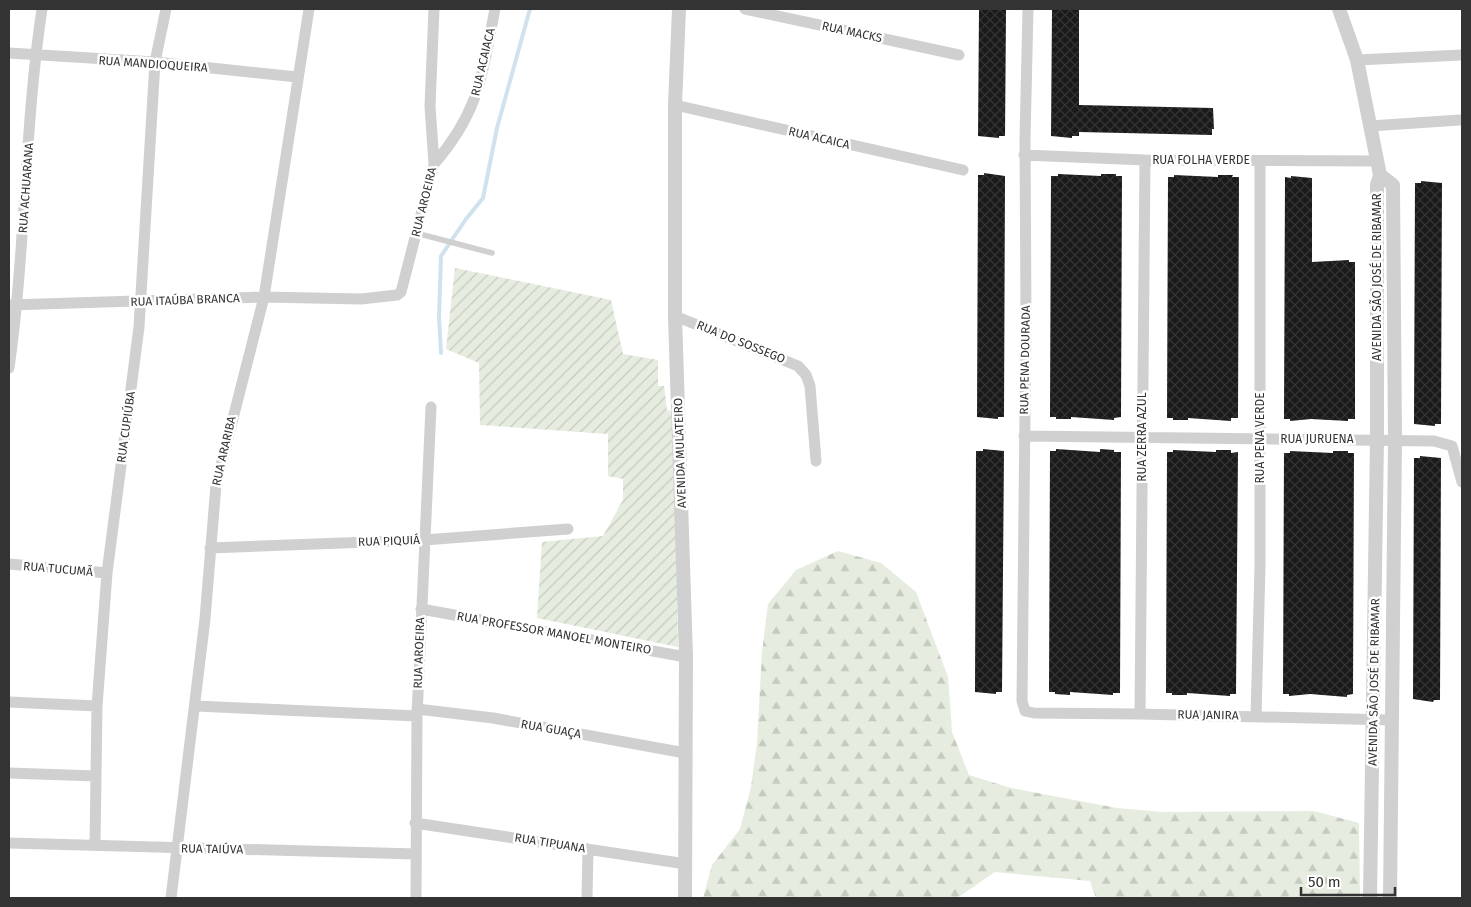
<svg xmlns="http://www.w3.org/2000/svg" width="1471" height="907" viewBox="0 0 1471 907" font-family="'Fira Sans',sans-serif">
  <defs>
    <pattern id="forest-firs" width="22" height="20" patternUnits="userSpaceOnUse" patternTransform="scale(1.25)"><rect width="22" height="20" fill="#e6ecdf"/><path d="M5 1l3.5 6h-7zM16 11l3.5 6h-7z" fill="#c6cbc0"/></pattern>
    <pattern id="garden-furrows" width="10" height="10" patternUnits="userSpaceOnUse" patternTransform="scale(1.25)"><rect width="10" height="10" fill="#e6ecdf"/><path d="M-1 1l2-2M0 10L10 0M9 11l2-2" fill="none" stroke="#c6cbc0"/></pattern>
    <pattern id="building-cross-hatch" width="8" height="8" patternUnits="userSpaceOnUse" patternTransform="scale(1.25)"><rect width="8" height="8" fill="#1a1a1a"/><path d="M0 0l8 8M0 8l8-8" fill="none" stroke="#333"/></pattern>
  </defs>
  <rect width="100%" height="100%" fill="#fff"/>
  <!-- forest -->
  <path fill="url(#forest-firs)" d="M 838,551 L 881,563 L 916,592 L 948,677 L 952,732 L 969,775 L 1011,788 L 1117,808 L 1162,812 L 1314,811 L 1359,823 L 1360,898 L 1096,898 L 1090,881 L 995,872 L 957,898 L 703,898 L 712,865 L 740,829 L 751,787 L 757,743 L 762,652 L 768,604 L 796,570 Z"/>
  <!-- garden -->
  <path fill="url(#garden-furrows)" d="M 455,268 L 611,300 L 623,354 L 658,360 L 658,386 L 664,386 L 667,410 L 674,412 L 678,647 L 537,618 L 542,542 L 603,536 L 623,500 L 623,479 L 608,476 L 608,434 L 480,425 L 479,363 L 446,349 Z"/>
  <g fill="none" stroke-linecap="round" stroke-linejoin="round">
    <!-- stream -->
    <path stroke="#cfe2ee" stroke-width="4" d="M 441,353 L 439,317 L 441,256 L 466,219 L 483,198 L 497,128 L 530,9"/>
  </g>
  <!-- building -->
  <path fill="url(#building-cross-hatch)" d="M 979,9 L 1006,9 L 1005,136 L 999,136 L 999,138 L 978,136 Z
    M 1052,9 L 1079,9 L 1079,105 L 1213,108 L 1214,129 L 1212,129 L 1212,135 L 1079,132 L 1079,136 L 1072,136 L 1072,138 L 1051,136 Z
    M 984,173 L 1005,176 L 1004,417 L 998,417 L 998,419 L 977,417 L 978,175 L 984,175 Z
    M 1058,174 L 1101,176 L 1101,174 L 1116,174 L 1116,176 L 1122,176 L 1121,417 L 1114,418 L 1114,420 L 1071,417 L 1071,419 L 1056,419 L 1056,417 L 1050,417 L 1051,176 L 1058,176 Z
    M 1174,175 L 1218,177 L 1218,175 L 1233,175 L 1232,177 L 1239,177 L 1238,418 L 1231,418 L 1231,421 L 1188,418 L 1188,420 L 1173,420 L 1173,418 L 1167,418 L 1168,177 L 1174,177 Z
    M 1291,176 L 1312,178 L 1312,262 L 1349,260 L 1349,262 L 1355,262 L 1355,419 L 1348,419 L 1348,421 L 1311,419 L 1290,421 L 1290,419 L 1284,419 L 1285,177 L 1291,178 Z
    M 1421,181 L 1442,183 L 1441,424 L 1435,424 L 1435,426 L 1414,424 L 1415,183 L 1421,183 Z
    M 983,449 L 1004,451 L 1002,692 L 996,692 L 996,694 L 975,692 L 976,451 L 983,451 Z
    M 1056,449 L 1100,452 L 1100,449 L 1114,450 L 1114,452 L 1121,452 L 1120,693 L 1113,693 L 1113,695 L 1070,692 L 1070,695 L 1055,694 L 1055,692 L 1049,692 L 1050,451 L 1056,451 Z
    M 1173,450 L 1216,452 L 1216,450 L 1231,450 L 1231,453 L 1238,452 L 1236,694 L 1230,694 L 1230,696 L 1187,693 L 1187,695 L 1172,695 L 1172,693 L 1166,693 L 1167,452 L 1173,452 Z
    M 1290,451 L 1333,453 L 1333,451 L 1348,451 L 1348,453 L 1354,453 L 1353,694 L 1347,695 L 1347,697 L 1310,694 L 1289,696 L 1289,694 L 1283,694 L 1284,453 L 1290,453 Z
    M 1420,456 L 1441,458 L 1440,700 L 1434,700 L 1433,702 L 1413,699 L 1414,458 L 1420,458 Z"/>
  <g fill="none" stroke-linecap="round" stroke-linejoin="round">
    <!-- service -->
    <path stroke="#d0d0d0" stroke-width="5.5" d="M 416,233 L 492,253"/>
    <!-- minor -->
    <path stroke="#d0d0d0" stroke-width="11" d="M 745,9 L 959,55
      M 1028,9 L 1025,139 L 1026,318 L 1022,701 L 1025,711 L 1034,713 L 1140,714 L 1391,720
      M 9,53 L 155,62 L 297,77
      M 1357,60 L 1462,55
      M 675,105 L 963,170
      M 1370,126 L 1460,120
      M 1024,155 L 1145,160 L 1377,161
      M 434,164 C 480,111 482,74 495,9
      M 9,305 L 264,297 L 361,299 L 397,295 L 401,292 L 434,164 L 430,106 L 434,9
      M 675,316 L 798,366 L 806,375 L 810,386 L 816,461
      M 9,368 C 26,249 24,128 42,9
      M 1024,436 L 1434,441 L 1452,446 L 1462,482
      M 210,548 L 424,540 L 568,529
      M 9,564 L 107,573
      M 421,609 L 686,657
      M 9,702 L 97,706
      M 196,706 L 417,716
      M 417,709 L 493,718 L 685,753
      M 1140,714 L 1145,160
      M 1256,716 L 1260,567 L 1260,161
      M 9,773 L 96,776
      M 415,823 L 686,864
      M 9,843 L 416,854
      M 95,845 L 97,706 L 107,573 L 139,327 L 155,62 L 166,9
      M 171,898 L 205,619 L 216,485 L 264,297 L 309,9
      M 416,898 L 417,716 L 431,407
      M 587,898 L 588,849"/>
    <!-- tertiary -->
    <path stroke="#d0d0d0" stroke-width="14" d="M 679,9 L 675,105 L 675,316 L 686,657 L 685,898
      M 1339,9 L 1357,60 L 1380,175
      M 1380,175 L 1393,185 L 1395,440 L 1390,898
      M 1370,898 L 1377,439 L 1377,185 L 1380,175"/>
  </g>
  <g text-anchor="middle" dominant-baseline="central" stroke-width="5" stroke-linejoin="round" paint-order="stroke">
    <!-- street labels -->
    <g font-size="12" fill="#333" stroke="#fff">
      <text transform="translate(852 32) rotate(12)">RUA MACKS</text>
      <text transform="translate(483 62) rotate(-77)">RUA ACAIACA</text>
      <text transform="translate(153 64) rotate(4)">RUA MANDIOQUEIRA</text>
      <text transform="translate(819 138) rotate(13)">RUA ACAICA</text>
      <text x="1201" y="160">RUA FOLHA VERDE</text>
      <text transform="translate(26 188) rotate(-86)">RUA ACHUARANA</text>
      <text transform="translate(424 202) rotate(-76)">RUA AROEIRA</text>
      <text transform="translate(1377 277) rotate(-90)">AVENIDA SÃO JOSÉ DE RIBAMAR</text>
      <text transform="translate(185 300) rotate(-2)">RUA ITAÚBA BRANCA</text>
      <text transform="translate(741 342) rotate(22)">RUA DO SOSSEGO</text>
      <text transform="translate(1025 360) rotate(-89)">RUA PENA DOURADA</text>
      <text transform="translate(126 427) rotate(-82)">RUA CUPIÚBA</text>
      <text transform="translate(1142 437) rotate(-90)">RUA ZERRA AZUL</text>
      <text transform="translate(1260 438) rotate(-90)">RUA PENA VERDE</text>
      <text x="1317" y="439">RUA JURUENA</text>
      <text transform="translate(224 451) rotate(-77)">RUA ARARIBA</text>
      <text transform="translate(680 453) rotate(-92)">AVENIDA MULATEIRO</text>
      <text transform="translate(389 541) rotate(-2)">RUA PIQUIÁ</text>
      <text transform="translate(58 569) rotate(5)">RUA TUCUMÃ</text>
      <text transform="translate(554 633) rotate(10)">RUA PROFESSOR MANOEL MONTEIRO</text>
      <text transform="translate(419 653) rotate(-88)">RUA AROEIRA</text>
      <text transform="translate(1374 682) rotate(-89)">AVENIDA SÃO JOSÉ DE RIBAMAR</text>
      <text transform="translate(1208 715) rotate(1)">RUA JANIRA</text>
      <text transform="translate(551 729) rotate(10)">RUA GUAÇA</text>
      <text transform="translate(550 843) rotate(9)">RUA TIPUANA</text>
      <text transform="translate(212 849) rotate(1)">RUA TAIÚVA</text>
    </g>
  </g>
  <!-- border -->
  <rect width="1471" height="907" fill="none" stroke="#333333" stroke-width="20"/>
  <!-- scale -->
  <path d="M1301 887v8h94v-8" fill="none" stroke="#333333" stroke-width="2.5"/>
  <text x="1308" y="887" font-size="15" fill="#333333" stroke="#ffffff" stroke-width="4" paint-order="stroke">50 m</text>
</svg>
